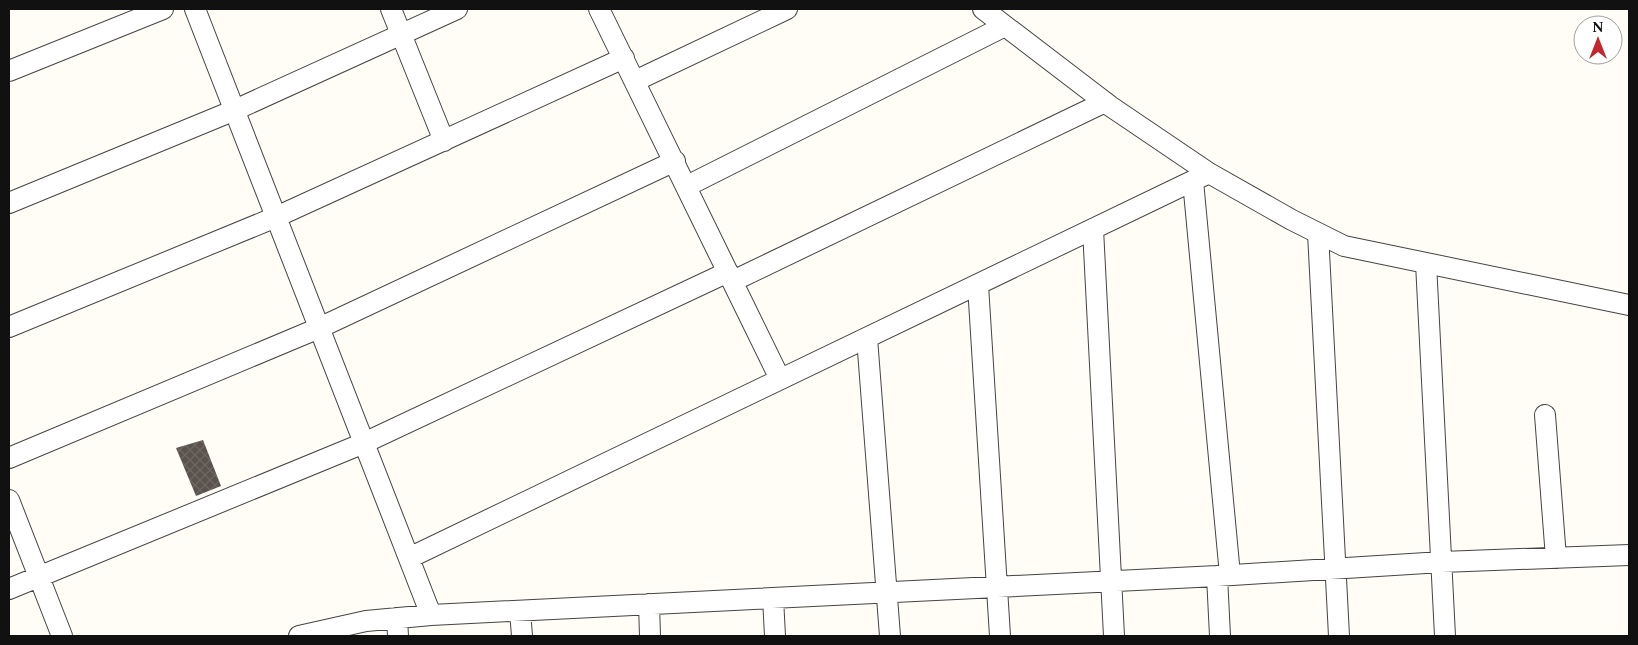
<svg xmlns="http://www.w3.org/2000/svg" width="1638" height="645" viewBox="0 0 1638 645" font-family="Spectral,serif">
  <defs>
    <pattern id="building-cross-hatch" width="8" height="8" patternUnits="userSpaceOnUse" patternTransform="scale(1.25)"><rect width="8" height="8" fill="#5a524d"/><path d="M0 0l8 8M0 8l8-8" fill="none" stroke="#6d6662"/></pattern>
  </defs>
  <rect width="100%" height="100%" fill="#fffdf5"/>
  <!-- building -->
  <path fill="url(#building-cross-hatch)" d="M 203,440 L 221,486 L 196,496 L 176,448 Z"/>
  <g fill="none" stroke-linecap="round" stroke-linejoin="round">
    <defs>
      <path id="minor" d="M 195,9 L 431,615
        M 391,9 L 444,141
        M 599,9 L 780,379
        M 983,9 L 1110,106 L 1209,173 L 1292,220 L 1344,246 L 1629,305
        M 9,71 L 163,9
        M 635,81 L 787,9
        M 1193,181 L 1230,575
        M 687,186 L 1005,26
        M 9,203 L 235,110 L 457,9
        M 1093,229 L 1114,636
        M 1318,233 L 1339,636
        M 1426,263 L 1445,636
        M 733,281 L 1105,102
        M 978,285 L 1000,636
        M 9,327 L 276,217 L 624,58
        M 867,338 L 890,636
        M 1545,415 L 1556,558
        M 9,458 L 319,328 L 675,161
        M 9,500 L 62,636
        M 409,558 L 1209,173
        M 1217,576 L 1220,636
        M 9,589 L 364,443 L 728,272
        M 773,598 L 775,636
        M 649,604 L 650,636
        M 520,611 L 522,636
        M 397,618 L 398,636
        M 299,636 L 366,621 L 431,615 L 1217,576 L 1442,562 L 1629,555"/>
    </defs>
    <!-- minor casing -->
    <use href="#minor" stroke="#444" stroke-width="22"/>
    <!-- minor -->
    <use href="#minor" stroke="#fff" stroke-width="20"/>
  </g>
  <!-- border -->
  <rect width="1638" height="645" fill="none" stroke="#111111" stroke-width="20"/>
  <!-- north arrow -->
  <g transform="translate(1598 40)"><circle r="24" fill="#ffffff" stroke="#a0a0a0"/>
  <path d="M0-4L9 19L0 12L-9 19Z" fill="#c4262e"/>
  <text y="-8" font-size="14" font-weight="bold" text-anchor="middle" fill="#111111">N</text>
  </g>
</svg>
